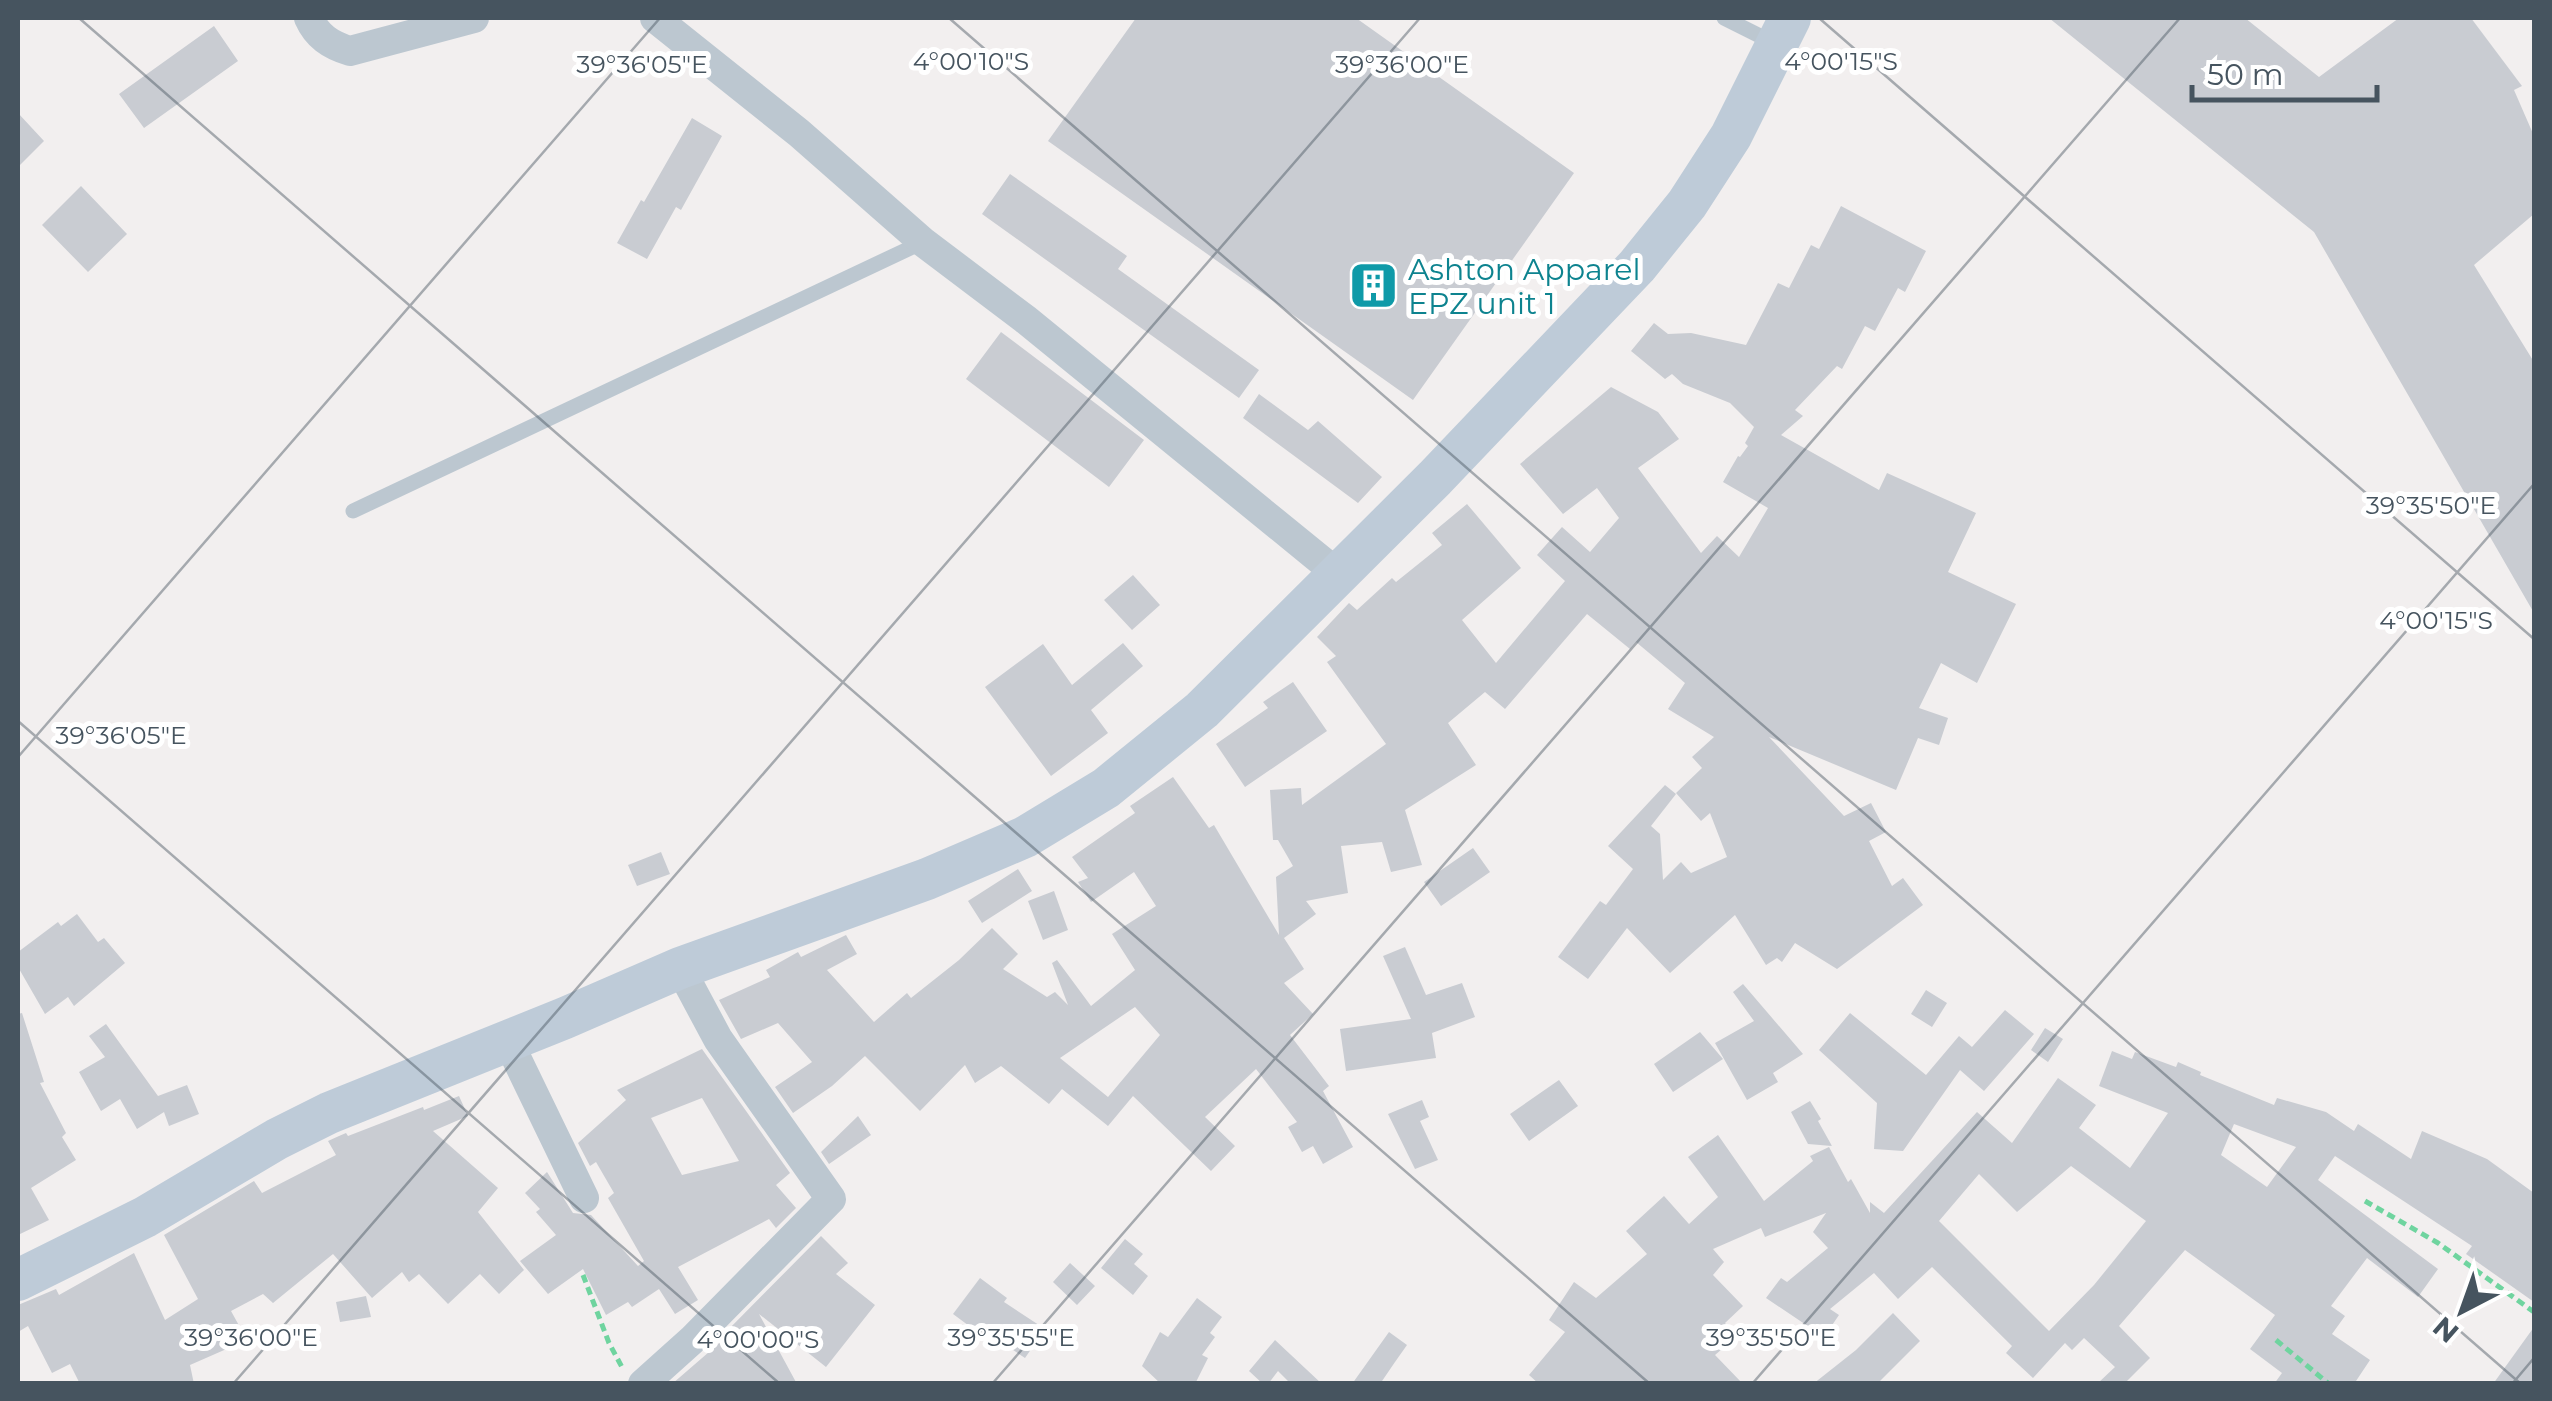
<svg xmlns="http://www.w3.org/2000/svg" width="2552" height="1401" viewBox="0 0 2552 1401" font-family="Montserrat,sans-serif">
  <rect width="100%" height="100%" fill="#f2efef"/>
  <!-- building -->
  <path fill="#c9ccd2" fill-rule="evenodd" d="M 1136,18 L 1356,18 L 1574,173 L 1413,400 L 1048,141 Z
    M 2049,18 L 2245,18 L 2319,77 L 2399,18 L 2471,18 L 2522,86 L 2514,90 L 2534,136 L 2534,214 L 2474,265 L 2534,362 L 2534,613 L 2314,232 Z
    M 214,26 L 238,61 L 144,128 L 119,94 Z
    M 18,113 L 44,141 L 18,167 Z
    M 692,118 L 722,136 L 681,210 L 676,207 L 647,259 L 617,243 L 641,200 L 644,202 Z
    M 1010,174 L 1127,256 L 1118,269 L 1259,370 L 1239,398 L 982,214 Z
    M 81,186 L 127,234 L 88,272 L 42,225 Z
    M 1841,206 L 1926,251 L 1905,292 L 1898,288 L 1875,331 L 1865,326 L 1842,369 L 1837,366 L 1795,410 L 1803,416 L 1781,435 L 1879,490 L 1887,473 L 1976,513 L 1948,572 L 2016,604 L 1977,683 L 1941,663 L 1919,708 L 1948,718 L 1939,745 L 1918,738 L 1896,790 L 1769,737 L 1844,816 L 1871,803 L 1886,832 L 1869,841 L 1892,886 L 1903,878 L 1923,905 L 1837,969 L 1795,943 L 1782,962 L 1777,958 L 1766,965 L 1735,915 L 1670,973 L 1627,928 L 1588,979 L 1558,957 L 1600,901 L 1606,905 L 1633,869 L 1608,846 L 1665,785 L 1676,794 L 1651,826 L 1660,834 L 1663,880 L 1681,862 L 1691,873 L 1727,857 L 1710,813 L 1701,821 L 1676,793 L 1702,768 L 1692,757 L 1714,737 L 1668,709 L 1685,683 L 1636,642 L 1630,649 L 1587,614 L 1505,709 L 1485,692 L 1448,723 L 1476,765 L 1405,810 L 1422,865 L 1391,872 L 1382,842 L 1341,846 L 1348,893 L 1306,901 L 1316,914 L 1284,938 L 1304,969 L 1284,983 L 1313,1014 L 1290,1035 L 1329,1086 L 1323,1091 L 1353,1147 L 1323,1164 L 1313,1146 L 1302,1152 L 1288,1127 L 1297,1122 L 1256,1069 L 1205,1117 L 1235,1146 L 1211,1171 L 1133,1096 L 1108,1126 L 1062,1089 L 1049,1104 L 1001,1066 L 975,1083 L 965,1065 L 920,1111 L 865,1056 L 832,1086 L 793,1113 L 775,1087 L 812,1062 L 778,1023 L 741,1039 L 719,1000 L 770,977 L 766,970 L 798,952 L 801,957 L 846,935 L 857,954 L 827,970 L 874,1022 L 907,993 L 911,998 L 959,960 L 992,928 L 1018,954 L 1003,969 L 1047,997 L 1055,992 L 1068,1005 L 1052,963 L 1057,960 L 1091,1006 L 1135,970 L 1112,934 L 1156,906 L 1134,872 L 1091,902 L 1078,882 L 1088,878 L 1072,857 L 1135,813 L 1130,806 L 1173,777 L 1209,828 L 1214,825 L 1279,935 L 1276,877 L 1293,866 L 1278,840 L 1273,840 L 1270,790 L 1301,788 L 1302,805 L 1386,744 L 1327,662 L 1336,656 L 1317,637 L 1349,603 L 1357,610 L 1392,578 L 1396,582 L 1442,545 L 1432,533 L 1467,504 L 1521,568 L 1462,620 L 1496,663 L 1565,581 L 1537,555 L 1562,527 L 1590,552 L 1619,518 L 1597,488 L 1563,514 L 1520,464 L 1611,387 L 1658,412 L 1679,439 L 1638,468 L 1701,553 L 1717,536 L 1739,557 L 1768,508 L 1723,482 L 1738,456 L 1740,457 L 1748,446 L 1745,443 L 1754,427 L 1730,403 L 1683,384 L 1672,374 L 1665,379 L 1631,351 L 1654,323 L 1668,334 L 1691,333 L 1746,345 L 1778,283 L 1789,288 L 1811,245 L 1819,249 ZM 1135,1007 L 1160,1035 L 1108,1097 L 1060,1058 Z
    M 1001,332 L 1144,440 L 1109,487 L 966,379 Z
    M 1259,394 L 1308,430 L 1318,421 L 1382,477 L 1358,503 L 1243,418 Z
    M 1133,575 L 1160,605 L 1132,630 L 1104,600 Z
    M 1123,643 L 1143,666 L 1091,710 L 1108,733 L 1051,776 L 985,687 L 1043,644 L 1072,685 Z
    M 1293,682 L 1327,731 L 1245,787 L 1216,744 L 1268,708 L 1263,702 Z
    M 1473,848 L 1490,872 L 1441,906 L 1424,882 Z
    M 661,852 L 670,874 L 637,886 L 628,865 Z
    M 1018,869 L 1032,891 L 982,923 L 968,901 Z
    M 1054,891 L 1068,930 L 1043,940 L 1028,901 Z
    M 77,914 L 98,942 L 104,938 L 125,963 L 74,1006 L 68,997 L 45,1014 L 18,967 L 18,952 L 58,922 L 61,926 Z
    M 1405,947 L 1426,995 L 1462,983 L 1475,1017 L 1432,1033 L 1436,1058 L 1346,1071 L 1340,1029 L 1411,1019 L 1383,956 Z
    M 1743,984 L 1803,1054 L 1773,1073 L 1778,1082 L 1747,1100 L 1715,1043 L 1754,1021 L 1733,992 Z
    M 1926,990 L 1947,1003 L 1932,1027 L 1911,1014 Z
    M 2005,1010 L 2034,1034 L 1984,1091 L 1960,1070 L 1903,1151 L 1874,1149 L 1877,1103 L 1819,1050 L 1850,1013 L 1926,1075 L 1959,1036 L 1972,1047 Z
    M 22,1013 L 44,1082 L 40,1083 L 66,1133 L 62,1137 L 76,1160 L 31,1188 L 49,1220 L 18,1235 L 18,1014 Z
    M 106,1024 L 158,1096 L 187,1085 L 199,1114 L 169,1126 L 164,1112 L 137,1129 L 120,1099 L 101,1111 L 79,1072 L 105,1057 L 89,1036 Z
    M 2045,1028 L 2063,1039 L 2048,1062 L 2031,1050 Z
    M 1700,1032 L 1723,1059 L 1673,1092 L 1654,1064 Z
    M 702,1049 L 790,1173 L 776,1185 L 796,1208 L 776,1228 L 769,1219 L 678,1267 L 698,1300 L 675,1314 L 659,1289 L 632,1307 L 628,1302 L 606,1315 L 583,1269 L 548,1294 L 520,1261 L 556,1235 L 536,1212 L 540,1209 L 525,1193 L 547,1172 L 573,1213 L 591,1215 L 638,1266 L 644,1261 L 608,1198 L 614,1193 L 596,1162 L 590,1166 L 578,1143 L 626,1100 L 617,1090 ZM 702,1098 L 739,1161 L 682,1175 L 651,1118 Z
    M 2112,1051 L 2132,1059 L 2135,1052 L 2176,1067 L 2178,1062 L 2201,1072 L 2200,1075 L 2274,1105 L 2277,1098 L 2326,1112 L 2354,1131 L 2358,1124 L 2411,1159 L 2422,1131 L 2487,1159 L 2534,1193 L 2534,1302 L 2466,1254 L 2472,1246 L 2335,1156 L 2318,1180 L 2438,1269 L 2418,1297 L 2367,1258 L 2331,1306 L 2345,1316 L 2332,1334 L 2370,1360 L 2354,1384 L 2274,1384 L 2282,1373 L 2250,1349 L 2275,1315 L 2185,1250 L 2119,1326 L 2150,1358 L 2124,1384 L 2097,1384 L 2115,1367 L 2084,1338 L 2072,1350 L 2065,1343 L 2033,1378 L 2006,1353 L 2012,1346 L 1932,1267 L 1898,1299 L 1874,1273 L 1830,1309 L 1839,1315 L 1824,1337 L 1766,1298 L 1781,1278 L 1787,1282 L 1828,1248 L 1813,1232 L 1826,1213 L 1765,1237 L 1761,1228 L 1713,1249 L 1724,1262 L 1713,1275 L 1743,1306 L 1725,1323 L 1736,1337 L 1715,1355 L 1743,1384 L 1539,1384 L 1529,1375 L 1565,1332 L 1549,1320 L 1574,1282 L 1596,1298 L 1647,1254 L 1626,1231 L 1664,1196 L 1689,1224 L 1718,1197 L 1688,1157 L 1718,1135 L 1764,1201 L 1813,1161 L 1810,1156 L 1829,1147 L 1848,1182 L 1851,1179 L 1870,1213 L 1870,1202 L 1884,1213 L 1977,1112 L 2012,1143 L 2058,1078 L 2096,1105 L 2079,1128 L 2130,1168 L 2168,1113 L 2099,1086 ZM 2234,1124 L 2296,1147 L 2267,1187 L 2221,1155 ZM 2071,1166 L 2146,1221 L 2094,1285 L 2049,1331 L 1939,1221 L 1979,1174 L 2017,1212 Z
    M 1559,1080 L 1578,1106 L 1529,1141 L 1510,1114 Z
    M 459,1096 L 468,1116 L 433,1131 L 498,1188 L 478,1212 L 524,1270 L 499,1294 L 480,1274 L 448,1304 L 419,1274 L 409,1282 L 402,1272 L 372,1298 L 333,1254 L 273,1303 L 263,1294 L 231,1311 L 247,1340 L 190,1365 L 194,1384 L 80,1384 L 70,1364 L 52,1373 L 28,1326 L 18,1332 L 18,1305 L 56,1289 L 59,1295 L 134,1253 L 165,1320 L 198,1299 L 164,1235 L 254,1181 L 262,1193 L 336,1155 L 328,1141 L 339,1136 L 346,1133 L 348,1136 L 423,1107 L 424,1110 Z
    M 1422,1100 L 1429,1117 L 1420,1121 L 1438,1160 L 1415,1169 L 1388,1114 Z
    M 1810,1101 L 1821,1119 L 1818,1121 L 1832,1146 L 1808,1144 L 1791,1112 Z
    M 858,1116 L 871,1135 L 829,1164 L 821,1152 Z
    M 821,1236 L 848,1263 L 836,1274 L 875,1305 L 826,1367 L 759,1314 L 797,1384 L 672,1384 L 724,1339 L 722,1336 Z
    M 1125,1239 L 1143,1254 L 1134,1264 L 1148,1276 L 1133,1295 L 1101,1268 Z
    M 1070,1263 L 1095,1286 L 1077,1305 L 1053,1282 Z
    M 980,1278 L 1007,1298 L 1004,1302 L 1045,1329 L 1025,1358 L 983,1330 L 980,1334 L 953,1314 Z
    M 366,1296 L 371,1317 L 340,1322 L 336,1302 Z
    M 1197,1298 L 1222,1317 L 1210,1333 L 1215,1337 L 1202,1355 L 1208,1358 L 1195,1384 L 1161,1384 L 1142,1366 L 1160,1332 L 1168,1337 Z
    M 1893,1313 L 1920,1341 L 1877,1384 L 1813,1384 L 1856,1350 Z
    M 2534,1327 L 2534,1384 L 2493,1384 Z
    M 1389,1332 L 1407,1345 L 1395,1362 L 1380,1384 L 1352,1384 Z
    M 1275,1340 L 1322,1384 L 1291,1384 L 1278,1371 L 1268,1384 L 1263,1384 L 1249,1371 Z"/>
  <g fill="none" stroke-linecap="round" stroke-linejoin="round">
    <!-- path -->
    <path stroke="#6fd49f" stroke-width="5" stroke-dasharray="8 5" stroke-linecap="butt" d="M 2365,1201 L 2438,1243 L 2534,1312
      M 583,1275 L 609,1343 L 623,1369
      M 2276,1340 L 2329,1384"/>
    <!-- lane -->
    <path stroke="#bcc7d0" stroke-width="15" d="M 1724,18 L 1774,43
      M 353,511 L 923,242"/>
    <!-- street -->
    <path stroke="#bcc7d0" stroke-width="30" d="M 309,18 C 317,36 330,45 350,51 L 474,18
      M 655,18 L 799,133 L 923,242 L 1025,319 L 1339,575
      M 508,1041 L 584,1198
      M 643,1384 L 692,1340 L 831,1199 L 718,1039 L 680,968"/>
    <!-- secondary -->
    <path stroke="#becbd8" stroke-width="42" d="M 18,1280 L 145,1217 L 277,1139 L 329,1113 L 565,1018 L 680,968 L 927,879 L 1025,837 L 1106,788 L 1202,710 L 1435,478 L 1637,266 L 1687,204 L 1731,136 L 1790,18"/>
  </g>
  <!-- ticks -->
  <path fill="none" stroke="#46545f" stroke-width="2.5" stroke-opacity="0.45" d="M 79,18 L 1650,1384M 949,18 L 2521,1384M 1819,18 L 2534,639M 18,721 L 780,1384M 18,757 L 660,18M 233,1384 L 1420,18M 992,1384 L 2180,18M 1752,1384 L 2534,484M 2512,1384 L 2534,1358"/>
  <!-- icons -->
  <defs>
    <symbol id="building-square" viewBox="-11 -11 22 22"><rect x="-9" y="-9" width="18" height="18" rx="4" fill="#0f9aa8" stroke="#fff"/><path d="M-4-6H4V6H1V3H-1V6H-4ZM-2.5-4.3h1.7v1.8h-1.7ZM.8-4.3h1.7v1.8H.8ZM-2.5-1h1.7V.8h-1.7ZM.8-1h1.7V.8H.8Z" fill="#fff"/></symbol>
  </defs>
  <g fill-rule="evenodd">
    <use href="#building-square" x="1346" y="258" width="55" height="55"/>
  </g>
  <g text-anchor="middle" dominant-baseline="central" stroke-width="10" stroke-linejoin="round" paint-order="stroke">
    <!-- culture labels -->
    <g font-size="30" fill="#0d838f" stroke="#fff" text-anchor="start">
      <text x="1408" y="269">Ashton Apparel<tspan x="1408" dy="34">EPZ unit 1</tspan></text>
    </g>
  </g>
  <g font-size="25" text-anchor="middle" fill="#46545f" stroke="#fff" stroke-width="10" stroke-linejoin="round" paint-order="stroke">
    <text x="971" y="70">4°00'10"S</text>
    <text x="1841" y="70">4°00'15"S</text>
    <text x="642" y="73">39°36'05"E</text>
    <text x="1402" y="73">39°36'00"E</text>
    <text x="2431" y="514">39°35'50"E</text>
    <text x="2436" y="629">4°00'15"S</text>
    <text x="121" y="744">39°36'05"E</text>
    <text x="251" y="1346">39°36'00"E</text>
    <text x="1011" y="1346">39°35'55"E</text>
    <text x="1771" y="1346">39°35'50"E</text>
    <text x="758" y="1348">4°00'00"S</text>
  </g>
  <!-- border -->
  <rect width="2552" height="1401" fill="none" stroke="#46545f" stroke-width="40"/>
  <!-- north arrow -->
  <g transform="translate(2462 1311) rotate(221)" stroke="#ffffff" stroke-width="8" paint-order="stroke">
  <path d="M0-8L18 38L0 25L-18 38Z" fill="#46545f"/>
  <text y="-15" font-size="28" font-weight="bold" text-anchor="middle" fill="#46545f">N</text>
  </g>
  <!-- scale -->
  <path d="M2192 85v15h185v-15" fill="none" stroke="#46545f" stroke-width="5"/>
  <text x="2207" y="85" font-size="30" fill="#46545f" stroke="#ffffff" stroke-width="8" paint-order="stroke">50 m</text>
</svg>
